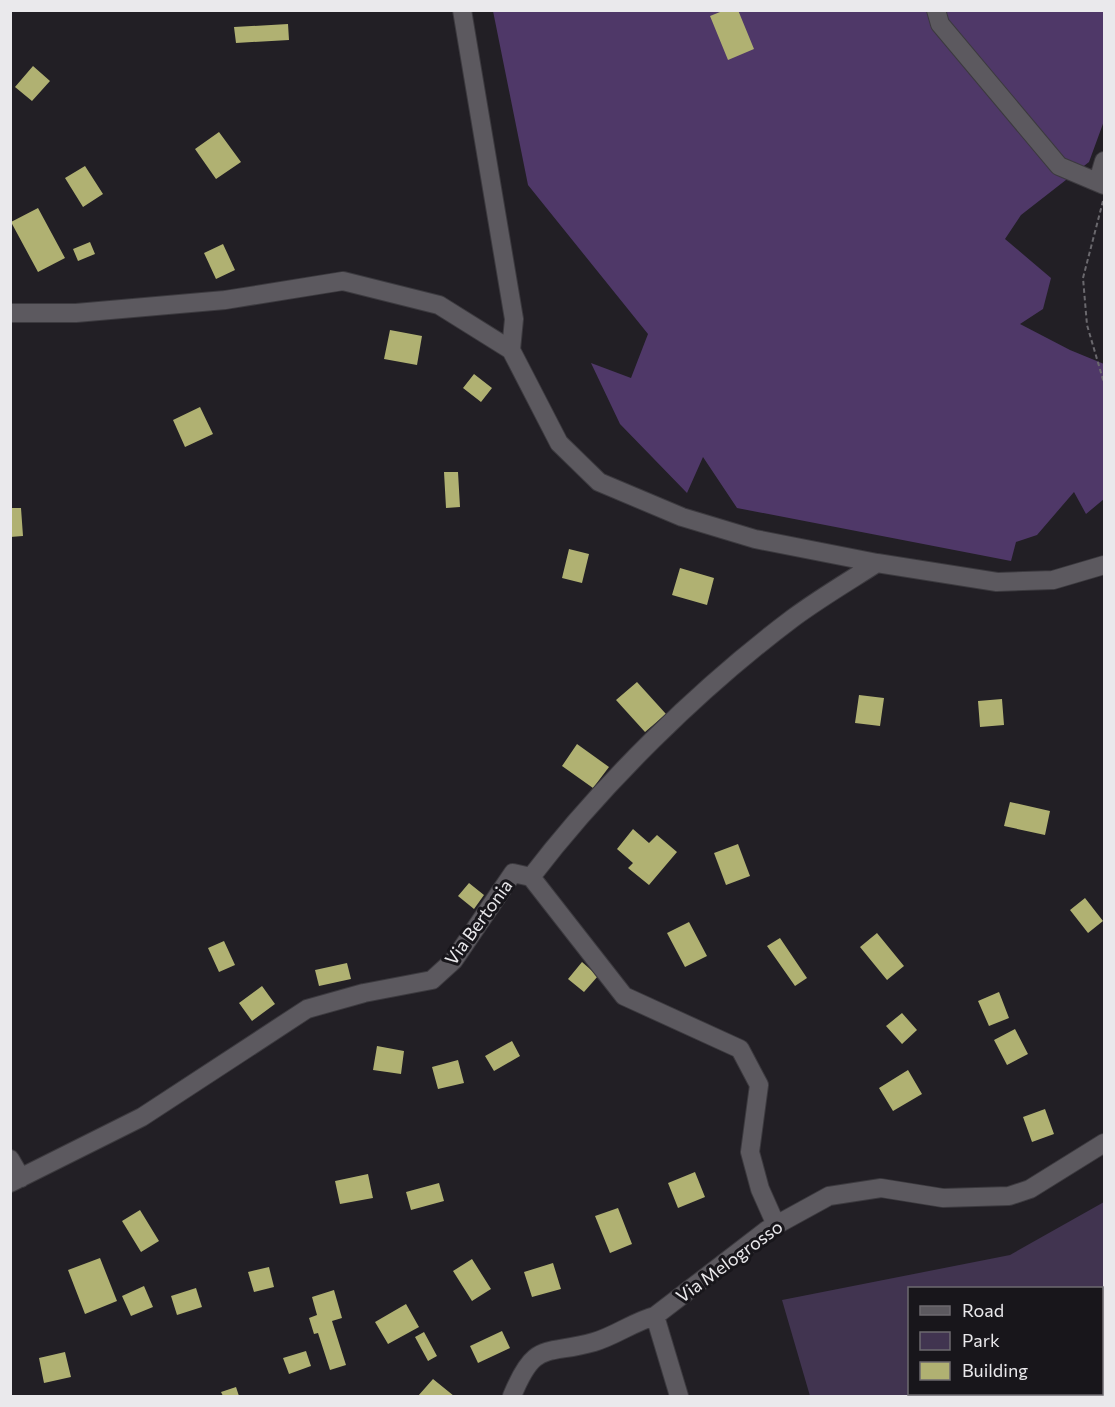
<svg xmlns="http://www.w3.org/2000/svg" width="1115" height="1407" viewBox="0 0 1115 1407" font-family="Commissioner,sans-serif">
  <rect width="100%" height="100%" fill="#221f25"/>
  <!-- green -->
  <path fill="#413450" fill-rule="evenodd" d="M 1104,1202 L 1104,1396 L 810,1396 L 782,1300 L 1010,1255 ZM 910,1288 L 1102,1288 L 1102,1394 L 910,1394 Z"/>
  <!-- forest -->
  <path fill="#4f3868" d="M 493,11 L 1104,11 L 1104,121 L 1089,162 L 1021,215 L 1005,239 L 1051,278 L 1043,309 L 1020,324 L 1070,350 L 1104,364 L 1104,499 L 1086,514 L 1074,492 L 1037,535 L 1016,542 L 1011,561 L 737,508 L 703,457 L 687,493 L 620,424 L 591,363 L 631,378 L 648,334 L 528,185 Z"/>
  <!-- building -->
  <path fill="#b0b172" d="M 725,10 L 738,10 L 754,49 L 728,60 L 710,16 Z
    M 288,24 L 289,40 L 236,43 L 234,27 Z
    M 33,66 L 50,81 L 32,101 L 15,87 Z
    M 219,132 L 241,162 L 216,179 L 195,149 Z
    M 85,166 L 103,194 L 83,207 L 65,178 Z
    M 38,208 L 65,258 L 38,272 L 11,222 Z
    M 90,242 L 95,254 L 78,261 L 73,249 Z
    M 223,244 L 235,270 L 216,279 L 204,253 Z
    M 390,330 L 422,336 L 417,365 L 384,359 Z
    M 474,374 L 492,388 L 481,402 L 463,388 Z
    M 200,407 L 213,434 L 185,447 L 173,420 Z
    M 444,472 L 458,472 L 460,507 L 446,508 Z
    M 10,508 L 21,508 L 23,536 L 10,537 Z
    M 569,549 L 589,554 L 582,583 L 562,578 Z
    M 680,568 L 714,578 L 707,605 L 672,595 Z
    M 637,682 L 666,714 L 645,732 L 616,700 Z
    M 859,695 L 884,698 L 880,726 L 855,723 Z
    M 1002,699 L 1004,725 L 980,727 L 978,701 Z
    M 577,744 L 609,767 L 593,788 L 562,766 Z
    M 1010,802 L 1050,811 L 1045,835 L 1004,826 Z
    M 633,829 L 649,843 L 657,835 L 677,852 L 649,885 L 628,868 L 633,863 L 617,849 Z
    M 738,844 L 750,876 L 726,885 L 714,853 Z
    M 469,883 L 484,895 L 474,909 L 458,896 Z
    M 1085,898 L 1103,921 L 1088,933 L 1070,910 Z
    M 689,922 L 707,956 L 685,967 L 667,933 Z
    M 877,933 L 904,966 L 887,980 L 860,947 Z
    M 780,938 L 807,978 L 795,986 L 767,946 Z
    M 224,941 L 235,965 L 219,972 L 208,948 Z
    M 582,962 L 598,976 L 584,992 L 568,979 Z
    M 347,963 L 351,979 L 319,986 L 315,970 Z
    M 262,986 L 275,1004 L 252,1021 L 239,1003 Z
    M 999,992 L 1009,1018 L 989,1026 L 978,1001 Z
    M 902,1013 L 917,1030 L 902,1044 L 886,1026 Z
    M 1015,1029 L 1028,1054 L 1007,1065 L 994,1040 Z
    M 512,1041 L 520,1056 L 494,1071 L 485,1056 Z
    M 377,1046 L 404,1051 L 401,1074 L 373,1070 Z
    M 458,1060 L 464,1083 L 438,1089 L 432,1067 Z
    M 908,1070 L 922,1094 L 893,1111 L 879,1088 Z
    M 1045,1109 L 1054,1134 L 1032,1142 L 1023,1117 Z
    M 695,1172 L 705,1197 L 678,1208 L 668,1183 Z
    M 368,1174 L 373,1198 L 340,1204 L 335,1181 Z
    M 439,1183 L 444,1201 L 411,1210 L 406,1192 Z
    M 618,1208 L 632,1244 L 610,1253 L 595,1216 Z
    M 140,1210 L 159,1241 L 141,1252 L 122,1221 Z
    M 100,1258 L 117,1301 L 85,1314 L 68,1270 Z
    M 472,1259 L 491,1289 L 472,1301 L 453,1271 Z
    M 553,1263 L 561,1289 L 532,1297 L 524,1272 Z
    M 269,1267 L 274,1287 L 254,1292 L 248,1272 Z
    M 144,1286 L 153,1307 L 131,1316 L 122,1296 Z
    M 196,1288 L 202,1307 L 177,1315 L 171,1296 Z
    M 334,1290 L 342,1318 L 332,1321 L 346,1365 L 330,1370 L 318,1333 L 314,1334 L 309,1318 L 317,1315 L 312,1297 Z
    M 406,1304 L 419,1327 L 388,1344 L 375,1322 Z
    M 502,1331 L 510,1348 L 478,1363 L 470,1346 Z
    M 424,1332 L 437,1356 L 428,1361 L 415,1337 Z
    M 306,1351 L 311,1366 L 289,1374 L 283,1358 Z
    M 65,1352 L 71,1377 L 44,1383 L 39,1358 Z
    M 433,1379 L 454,1396 L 418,1396 Z
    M 236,1387 L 239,1396 L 223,1396 L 221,1392 Z"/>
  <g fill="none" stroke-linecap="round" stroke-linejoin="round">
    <defs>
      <path id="minor" d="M 462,10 L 514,319 L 511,350 L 559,443 L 599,482 L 682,517 L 755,539 L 877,563 L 997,582 L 1053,580 L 1104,565
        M 936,10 L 940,24 L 1059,166 L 1104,185
        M 1104,161 L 1101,171 L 1104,179
        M 10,313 L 76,313 L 225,300 L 343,281 L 439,305 L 511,350
        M 531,877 L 624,996 L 740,1049 L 759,1085 L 750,1152 L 760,1189 L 776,1225
        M 10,1159 L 21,1178
        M 10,1183 L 142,1117 L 307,1009 L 364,993 L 432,980 L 454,960 L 513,873 L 531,877 C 602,784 700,688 793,618 C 820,598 849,581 877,563
        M 655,1316 L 679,1396
        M 512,1396 C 535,1340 544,1356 594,1342 C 615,1336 633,1322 655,1316 L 767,1230 L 829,1196 L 881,1188 L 943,1198 L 1009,1196 L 1030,1189 L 1104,1143"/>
    </defs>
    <!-- minor casing -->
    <use href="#minor" stroke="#3c3a3f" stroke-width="20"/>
    <!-- path -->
    <path stroke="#6a686d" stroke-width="2" stroke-dasharray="4.5 3" stroke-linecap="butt" d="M 1103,201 L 1083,278 L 1087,325 L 1104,383"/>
    <!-- minor -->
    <use href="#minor" stroke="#5c595f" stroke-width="18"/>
  </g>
  <g text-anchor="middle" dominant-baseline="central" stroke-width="6" stroke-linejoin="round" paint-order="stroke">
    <!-- street labels -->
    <g font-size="18" fill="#eae9ec" stroke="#18161b">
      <text transform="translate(478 922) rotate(-54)">Via Bertonia</text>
      <text transform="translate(729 1261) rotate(-36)">Via Melogrosso</text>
    </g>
  </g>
  <!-- border -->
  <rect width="1115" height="1407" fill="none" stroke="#eae9ec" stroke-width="24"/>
  <!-- legend -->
  <rect x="908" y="1287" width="195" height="108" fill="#18161b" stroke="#6c6a6f" stroke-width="1.5"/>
  <rect x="920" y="1306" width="30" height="9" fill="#5c595f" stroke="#6c6a6f" stroke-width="1.5"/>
  <text x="962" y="1317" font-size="18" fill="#eae9ec">Road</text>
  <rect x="920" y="1332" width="30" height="18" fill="#413450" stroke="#6c6a6f" stroke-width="1.5"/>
  <text x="962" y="1347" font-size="18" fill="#eae9ec">Park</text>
  <rect x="920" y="1362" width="30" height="18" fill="#b0b172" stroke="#6c6a6f" stroke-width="1.5"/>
  <text x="962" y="1377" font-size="18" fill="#eae9ec">Building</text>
</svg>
